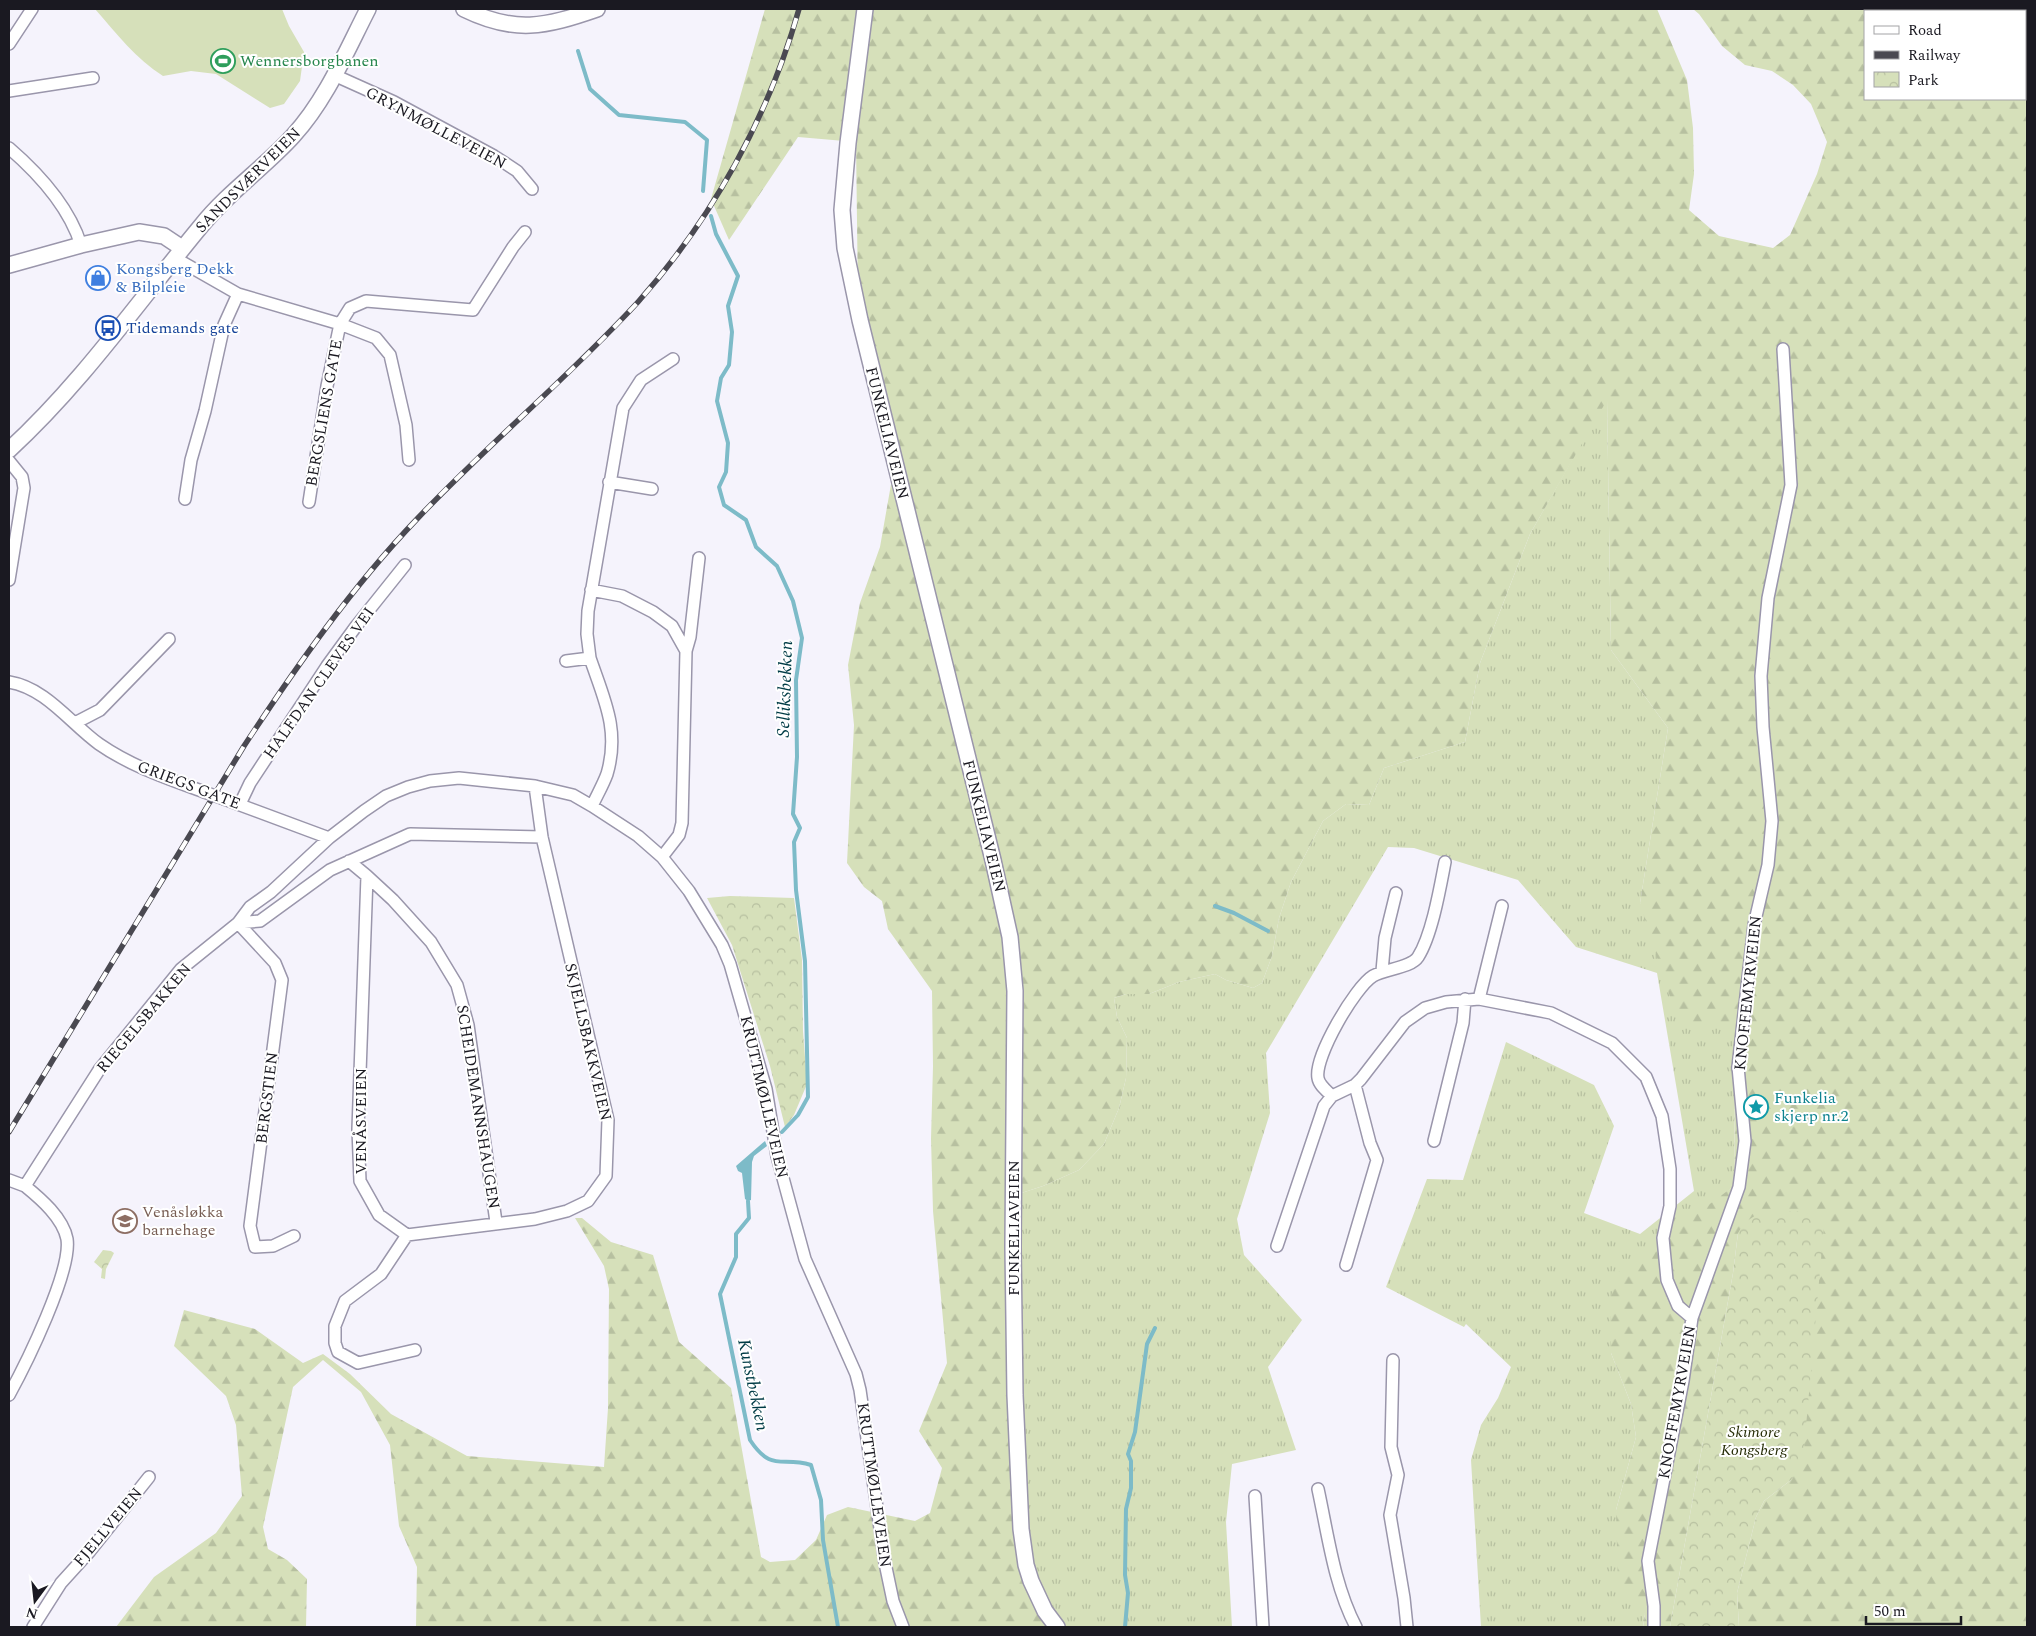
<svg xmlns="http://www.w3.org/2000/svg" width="2036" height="1636" viewBox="0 0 2036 1636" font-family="Spectral,serif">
  <defs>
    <pattern id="grass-tufts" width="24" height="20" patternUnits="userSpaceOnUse" patternTransform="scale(1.25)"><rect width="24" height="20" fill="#d6e0ba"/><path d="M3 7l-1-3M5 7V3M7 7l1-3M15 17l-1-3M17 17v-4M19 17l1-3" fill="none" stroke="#b7c0a0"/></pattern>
    <pattern id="forest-firs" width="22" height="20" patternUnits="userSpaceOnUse" patternTransform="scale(1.25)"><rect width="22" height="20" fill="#d6e0ba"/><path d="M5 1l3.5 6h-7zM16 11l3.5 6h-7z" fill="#b7c0a0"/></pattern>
    <pattern id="park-crowns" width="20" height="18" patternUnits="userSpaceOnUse" patternTransform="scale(1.25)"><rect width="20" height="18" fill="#d6e0ba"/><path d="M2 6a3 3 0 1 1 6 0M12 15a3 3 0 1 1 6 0" fill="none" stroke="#b7c0a0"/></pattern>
  </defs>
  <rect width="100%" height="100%" fill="#f5f3fc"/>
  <!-- grass -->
  <path fill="url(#grass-tufts)" d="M 1607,398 L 1611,650 L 1668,728 L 1640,903 L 1739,1023 L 1735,1081 L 1734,1186 L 1707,1208 L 1611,1353 L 1631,1404 L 1636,1437 L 1616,1510 L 1645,1614 L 1643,1627 L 1481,1627 L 1471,1460 L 1481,1425 L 1498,1398 L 1511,1367 L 1466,1324 L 1464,1327 L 1386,1287 L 1427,1179 L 1463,1180 L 1506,1042 L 1594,1085 L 1614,1126 L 1584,1213 L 1640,1234 L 1694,1191 L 1657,973 L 1576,947 L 1518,880 L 1414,848 L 1388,847 L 1266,1053 L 1270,1113 L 1237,1219 L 1244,1255 L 1302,1320 L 1268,1367 L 1296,1450 L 1232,1464 L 1226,1522 L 1232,1627 L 1062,1627 L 1027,1569 L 1015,1195 L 1043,1186 L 1079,1170 L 1104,1144 L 1119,1108 L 1126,1078 L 1127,1038 L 1117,1017 L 1114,998 L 1126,994 L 1149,994 L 1179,982 L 1215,974 L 1226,980 L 1253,988 L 1262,983 L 1272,956 L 1279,918 L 1291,882 L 1323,821 L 1346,804 L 1369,805 L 1384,768 L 1465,742 L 1480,663 L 1530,534 Z"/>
  <!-- forest -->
  <path fill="url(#forest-firs)" fill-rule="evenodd" d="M 765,9 L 1657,9 L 1687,80 L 1693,128 L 1694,174 L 1689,210 L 1719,236 L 1773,248 L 1790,235 L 1817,174 L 1827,142 L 1811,104 L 1793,85 L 1772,71 L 1745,65 L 1722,46 L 1699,14 L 1693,9 L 2027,9 L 2027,1627 L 1739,1627 L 1737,1593 L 1756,1517 L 1764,1501 L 1791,1480 L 1738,1233 L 1733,1273 L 1670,1627 L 1643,1627 L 1645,1614 L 1618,1587 L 1616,1510 L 1636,1437 L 1631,1404 L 1611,1353 L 1610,1301 L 1617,1273 L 1734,1186 L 1735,1081 L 1739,1023 L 1681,1026 L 1665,983 L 1640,903 L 1668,728 L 1611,650 L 1607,400 L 1530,534 L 1480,663 L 1465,742 L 1384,768 L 1369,805 L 1346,804 L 1323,821 L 1291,882 L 1279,918 L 1272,956 L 1262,983 L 1253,988 L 1226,980 L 1215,974 L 1179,982 L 1149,994 L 1126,994 L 1114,998 L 1117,1017 L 1127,1038 L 1126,1078 L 1119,1108 L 1104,1144 L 1079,1170 L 1043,1186 L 1015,1195 L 1027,1569 L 1062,1627 L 416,1627 L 417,1567 L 399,1526 L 390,1445 L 361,1392 L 323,1360 L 293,1387 L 263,1527 L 268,1549 L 287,1560 L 307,1579 L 306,1627 L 116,1627 L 154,1577 L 216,1533 L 242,1496 L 236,1425 L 226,1396 L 174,1346 L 184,1310 L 255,1329 L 303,1363 L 323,1354 L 350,1374 L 391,1414 L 467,1456 L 604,1467 L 608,1408 L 609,1289 L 604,1266 L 575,1218 L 582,1218 L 611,1242 L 653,1255 L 679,1342 L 731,1388 L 761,1557 L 770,1562 L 795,1560 L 816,1540 L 827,1515 L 848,1507 L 915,1521 L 930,1513 L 942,1468 L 919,1431 L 947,1363 L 933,1211 L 931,1139 L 933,1066 L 932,991 L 888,929 L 882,901 L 864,887 L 847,863 L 854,725 L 848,665 L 860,603 L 880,547 L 896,456 L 858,300 L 856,142 L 798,137 L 729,240 L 711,199 ZM 1865,11 L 2025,11 L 2025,99 L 1865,99 Z"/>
  <!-- park -->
  <path fill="url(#park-crowns)" d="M 730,896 L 794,898 L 802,960 L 803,1031 L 807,1084 L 794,1115 L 785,1127 L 770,1066 L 732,945 L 707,898 Z
    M 1797,1211 L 1818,1216 L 1824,1226 L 1803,1460 L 1791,1480 L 1764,1501 L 1756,1517 L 1737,1593 L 1739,1627 L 1670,1627 L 1733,1273 L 1738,1233 L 1744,1223 L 1759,1213 Z
    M 103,1250 L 111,1251 L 114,1253 L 106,1269 L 105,1279 L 101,1278 L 102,1269 L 94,1262 Z"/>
  <!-- pitch -->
  <path fill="#d6e0ba" d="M 95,9 L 282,9 L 289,26 L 304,52 L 300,81 L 284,104 L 270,108 L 216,74 L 191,71 L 163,76 C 136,59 116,33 95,9 Z"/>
  <!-- water -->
  <path fill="#7dbbc8" d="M 765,1141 L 767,1146 L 754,1156 L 752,1162 L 751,1200 L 748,1201 L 745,1199 L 742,1173 L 738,1171 L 736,1166 Z"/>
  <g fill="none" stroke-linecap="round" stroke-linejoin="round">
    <!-- stream -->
    <path stroke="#7dbbc8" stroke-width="4" d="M 578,51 L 590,89 L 619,115 L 685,122 L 707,140 L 703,191
      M 711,216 L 716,234 L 738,276 L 728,306 L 732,332 L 729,365 L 721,378 L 717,401 L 728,443 L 726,472 L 719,487 L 724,505 L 746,520 L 756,547 L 777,566 L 793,601 L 802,638 L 796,680 L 797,757 L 793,814 L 800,828 L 794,842 L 796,890 L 805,961 L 808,1097 L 798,1115 L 782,1132
      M 1215,906 L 1234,913 L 1268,931
      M 748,1201 L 749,1218 L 736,1234 L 736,1257 L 720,1294 L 750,1440 C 772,1473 781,1456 811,1465 L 821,1500 L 823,1540 L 838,1627
      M 1125,1627 L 1128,1593 L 1125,1575 L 1126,1509 L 1131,1488 L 1131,1461 L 1128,1454 L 1135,1432 L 1147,1344 L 1155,1328"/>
    <defs>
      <path id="minor" d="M 9,44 L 32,9
        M 334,75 L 394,102 L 494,156 L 517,171 L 532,189
        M 9,91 L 93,78
        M 9,148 C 38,173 69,207 81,245
        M 175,258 L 238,294 L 340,324 L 376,338 L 390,355 L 406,425 L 409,460
        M 9,461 L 22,477 L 24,488 L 9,580
        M 609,482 L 652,489
        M 185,499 L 191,460 L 205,411 L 224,325 L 238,294
        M 309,502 L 327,386 L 340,324 L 350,308 L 366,301 L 473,310 L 513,247 L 525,232
        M 591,590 L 622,596 L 653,612 L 672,626 L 686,651
        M 590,658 C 604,699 620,730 607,774 C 603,785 597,795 592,806
        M 566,661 L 590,658 L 587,634 L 588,611 L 623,408 L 641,380 L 673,359
        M 9,682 C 46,688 70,723 99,744 C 132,767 169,779 207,793
        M 75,723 L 100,710 L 169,639
        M 224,799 L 329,838
        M 240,804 L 250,783 L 327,666 L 357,625 L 405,565
        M 662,857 L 679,835 L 682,823 L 686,651 L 690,637 L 699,558
        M 349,861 L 367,876 L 358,1129 L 360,1181 L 379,1215 L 407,1235 L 381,1274 L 345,1301 L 335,1326 L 335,1343 L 338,1352 L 358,1363 L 415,1350
        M 367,876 L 393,900 L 431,942 L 457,985 L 468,1025 L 496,1222
        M 238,923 L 275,963 L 282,980 L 250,1226 L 255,1247 L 273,1246 L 294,1236
        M 238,923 L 260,921 L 330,870 L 410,834 L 542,837
        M 1382,971 L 1385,938 L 1396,893
        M 1479,999 L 1502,906
        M 1332,1096 C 1327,1091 1319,1085 1318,1078 C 1314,1057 1355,987 1373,976 C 1384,969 1411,968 1418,957 C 1432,935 1440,888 1445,862
        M 1434,1141 L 1463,1023 L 1465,999
        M 9,1180 L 25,1186 L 99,1070 L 181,969 L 238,923 L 250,907 L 271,892 L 329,838 L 364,811 L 386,796 L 408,787 L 430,781 L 459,778 L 535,786 L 573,795 L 592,806 L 638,836 L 662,857 L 689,891 L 722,945 L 730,964 L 766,1089 L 777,1156 L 805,1259 L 856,1374 L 860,1390 L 885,1563 L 893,1601 L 903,1627
        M 407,1235 L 535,1219 L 567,1211 L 588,1201 L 606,1176 L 608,1120 L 542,837 L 535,786
        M 1277,1246 L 1324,1106 L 1332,1096 L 1355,1085 L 1361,1079 L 1405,1022 L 1425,1008 L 1446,1002 L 1479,999 L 1551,1013 L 1612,1043 L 1646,1077 L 1662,1116 L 1670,1169 L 1670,1206 L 1663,1238 L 1667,1280 L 1678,1306 L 1692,1318
        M 1346,1265 L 1377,1160 L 1370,1143 L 1355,1085
        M 1393,1360 L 1391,1447 L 1398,1475 L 1390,1515 L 1404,1598 L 1407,1627
        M 9,1395 C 26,1364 72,1271 67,1239 C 63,1218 41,1199 25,1186
        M 1318,1489 C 1328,1535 1334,1585 1356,1627
        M 1255,1496 L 1263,1627
        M 33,1627 L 61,1583 L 90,1551 L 149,1477
        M 1654,1627 L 1654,1606 L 1648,1561 L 1683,1381 L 1692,1318 L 1739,1187 L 1745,1141 L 1738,1067 L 1754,925 L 1768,865 L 1772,821 L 1763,727 L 1761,676 L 1768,598 L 1791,485 L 1783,349"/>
      <path id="tertiary" d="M 464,9 C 515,34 545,27 597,9
        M 865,9 L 848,143 L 842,210 L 845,248 L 860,320 L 993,860 L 1010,937 L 1015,991 L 1013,1247 L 1015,1395 L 1021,1529 L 1026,1565 L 1031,1581 L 1045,1611 L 1057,1627
        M 9,265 L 81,245 L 139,232 L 164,236 L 182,248
        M 9,450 C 82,383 138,302 201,226 C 228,192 264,168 293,136 C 326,100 346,52 368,9"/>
    </defs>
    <!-- minor casing -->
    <use href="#minor" stroke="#9a96ab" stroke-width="14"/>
    <!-- tertiary casing -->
    <use href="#tertiary" stroke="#9a96ab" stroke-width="18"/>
    <!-- minor -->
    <use href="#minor" stroke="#fff" stroke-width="11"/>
    <!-- tertiary -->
    <use href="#tertiary" stroke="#fff" stroke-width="15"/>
    <defs>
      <path id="rail" d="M 9,1132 L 244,746 C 296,667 351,588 417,519 C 488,444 568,378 638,302 C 712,219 769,116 799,9"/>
    </defs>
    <!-- rail casing -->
    <use href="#rail" stroke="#4a4951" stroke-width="5.5"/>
    <!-- rail -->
    <use href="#rail" stroke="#fff" stroke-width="4" stroke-dasharray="11" stroke-linecap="butt"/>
    <defs>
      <path id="minor-bridge" d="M 207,793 L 224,799"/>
    </defs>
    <!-- minor-bridge casing -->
    <use href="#minor-bridge" stroke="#9a96ab" stroke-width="14" stroke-linecap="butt"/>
    <!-- minor-bridge -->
    <use href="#minor-bridge" stroke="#fff" stroke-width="11"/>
  </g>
  <!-- icons -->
  <defs>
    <symbol id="stadium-ring" viewBox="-11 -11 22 22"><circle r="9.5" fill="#fff" stroke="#2e9e5b" stroke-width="1.5"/><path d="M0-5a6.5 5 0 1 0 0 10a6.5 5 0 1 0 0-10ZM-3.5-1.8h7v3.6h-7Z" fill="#2e9e5b"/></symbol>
    <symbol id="shop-ring" viewBox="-11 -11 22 22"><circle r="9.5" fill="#fff" stroke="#3f7fe0" stroke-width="1.5"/><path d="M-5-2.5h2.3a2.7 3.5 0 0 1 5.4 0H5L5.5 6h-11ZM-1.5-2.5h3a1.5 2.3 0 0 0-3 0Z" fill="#3f7fe0"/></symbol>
    <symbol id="bus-ring" viewBox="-11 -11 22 22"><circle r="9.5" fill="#fff" stroke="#1a4fb4" stroke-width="1.5"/><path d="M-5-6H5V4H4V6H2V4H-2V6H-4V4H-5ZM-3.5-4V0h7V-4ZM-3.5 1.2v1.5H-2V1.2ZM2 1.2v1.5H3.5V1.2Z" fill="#1a4fb4"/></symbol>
    <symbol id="sight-ring" viewBox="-11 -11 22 22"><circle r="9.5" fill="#fff" stroke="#0f9aa8" stroke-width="1.5"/><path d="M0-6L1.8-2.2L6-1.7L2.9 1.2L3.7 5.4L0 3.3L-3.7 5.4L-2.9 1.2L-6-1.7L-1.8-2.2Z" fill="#0f9aa8"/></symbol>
    <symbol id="school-ring" viewBox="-11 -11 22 22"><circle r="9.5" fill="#fff" stroke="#8d6e63" stroke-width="1.5"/><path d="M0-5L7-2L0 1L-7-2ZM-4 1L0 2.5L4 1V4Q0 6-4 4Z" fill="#8d6e63"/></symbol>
  </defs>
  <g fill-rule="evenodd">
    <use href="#stadium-ring" x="209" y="47" width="28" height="28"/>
    <use href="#shop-ring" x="84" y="264" width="28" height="28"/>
    <use href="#bus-ring" x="94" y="314" width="28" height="28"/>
    <use href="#sight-ring" x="1742" y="1093" width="28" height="28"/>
    <use href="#school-ring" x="111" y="1207" width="28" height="28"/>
  </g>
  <g text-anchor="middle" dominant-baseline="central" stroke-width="4" stroke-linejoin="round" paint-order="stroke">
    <!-- leisure labels -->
    <g font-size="16" fill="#27864d" stroke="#fff" text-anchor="start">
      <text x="240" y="61">Wennersborgbanen</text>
    </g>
    <!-- street labels -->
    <g font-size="16" fill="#1a1921" stroke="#fff">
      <text transform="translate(436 128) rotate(28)">GRYNMØLLEVEIEN</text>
      <text transform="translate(248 180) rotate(-45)">SANDSVÆRVEIEN</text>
      <text transform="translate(324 413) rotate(-80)">BERGSLIENS GATE</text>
      <text transform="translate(887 433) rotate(76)">FUNKELIAVEIEN</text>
      <text transform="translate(319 683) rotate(-55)">HALFDAN CLEVES VEI</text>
      <text transform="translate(189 785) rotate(21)">GRIEGS GATE</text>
      <text transform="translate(984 826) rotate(76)">FUNKELIAVEIEN</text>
      <text transform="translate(1748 993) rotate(-84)">KNOFFEMYRVEIEN</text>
      <text transform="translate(144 1018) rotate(-50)">RIEGELSBAKKEN</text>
      <text transform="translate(588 1042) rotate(77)">SKJELLSBAKKVEIEN</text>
      <text transform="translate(764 1097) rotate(77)">KRUTTMØLLEVEIEN</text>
      <text transform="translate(267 1098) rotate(-83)">BERGSTIEN</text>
      <text transform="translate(478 1107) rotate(81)">SCHEIDEMANNSHAUGEN</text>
      <text transform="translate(361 1121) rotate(-90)">VENÅSVEIEN</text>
      <text transform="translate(1014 1228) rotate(-90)">FUNKELIAVEIEN</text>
      <text transform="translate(1677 1402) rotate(-80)">KNOFFEMYRVEIEN</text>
      <text transform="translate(874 1485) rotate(82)">KRUTTMØLLEVEIEN</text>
      <text transform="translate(108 1527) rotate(-50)">FJELLVEIEN</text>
    </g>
    <!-- shop labels -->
    <g font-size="16" fill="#366cbe" stroke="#fff" text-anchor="start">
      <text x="116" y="269">Kongsberg Dekk<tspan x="116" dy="18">&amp; Bilpleie</tspan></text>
    </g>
    <!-- transit labels -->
    <g font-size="16" fill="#164399" stroke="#fff" text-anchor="start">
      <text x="126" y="328">Tidemands gate</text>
    </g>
    <!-- culture labels -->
    <g font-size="16" fill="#0d838f" stroke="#fff" text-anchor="start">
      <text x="1774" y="1098">Funkelia<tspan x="1774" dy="18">skjerp nr.2</tspan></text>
    </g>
    <!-- education labels -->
    <g font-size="16" fill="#785e54" stroke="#fff" text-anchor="start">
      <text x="142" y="1212">Venåsløkka<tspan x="142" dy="18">barnehage</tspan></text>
    </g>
    <!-- park labels -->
    <g font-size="16" font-style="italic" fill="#272d08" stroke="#fff">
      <text x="1754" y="1432">Skimore<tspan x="1754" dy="18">Kongsberg</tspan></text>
    </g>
    <!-- water labels -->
    <g font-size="18" font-style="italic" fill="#003c46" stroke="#fff">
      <text transform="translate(785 689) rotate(-88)">Selliksbekken</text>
      <text transform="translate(753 1385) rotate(78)">Kunstbekken</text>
    </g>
  </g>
  <!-- border -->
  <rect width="2036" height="1636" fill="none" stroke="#1a1921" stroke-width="20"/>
  <!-- legend -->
  <rect x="1864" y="10" width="162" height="90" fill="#ffffff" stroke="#a3a3a6"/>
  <rect x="1874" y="26" width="25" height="8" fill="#ffffff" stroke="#a3a3a6"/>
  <text x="1908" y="35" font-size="15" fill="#1a1921">Road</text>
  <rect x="1874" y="51" width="25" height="8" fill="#4a4951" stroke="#a3a3a6"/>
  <text x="1908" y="60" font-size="15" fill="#1a1921">Railway</text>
  <rect x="1874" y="72" width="25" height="15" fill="url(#park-crowns)" stroke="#a3a3a6"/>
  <text x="1908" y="85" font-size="15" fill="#1a1921">Park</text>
  <!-- north arrow -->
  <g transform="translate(35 1601) rotate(195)" stroke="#ffffff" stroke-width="4" paint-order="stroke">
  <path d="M0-4L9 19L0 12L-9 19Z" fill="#1a1921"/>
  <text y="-8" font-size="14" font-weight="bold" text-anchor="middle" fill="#1a1921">N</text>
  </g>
  <!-- scale -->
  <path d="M1866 1616v8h95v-8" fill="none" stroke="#1a1921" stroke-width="2.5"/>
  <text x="1874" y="1616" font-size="15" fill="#1a1921" stroke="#ffffff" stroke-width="4" paint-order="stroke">50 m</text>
</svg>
